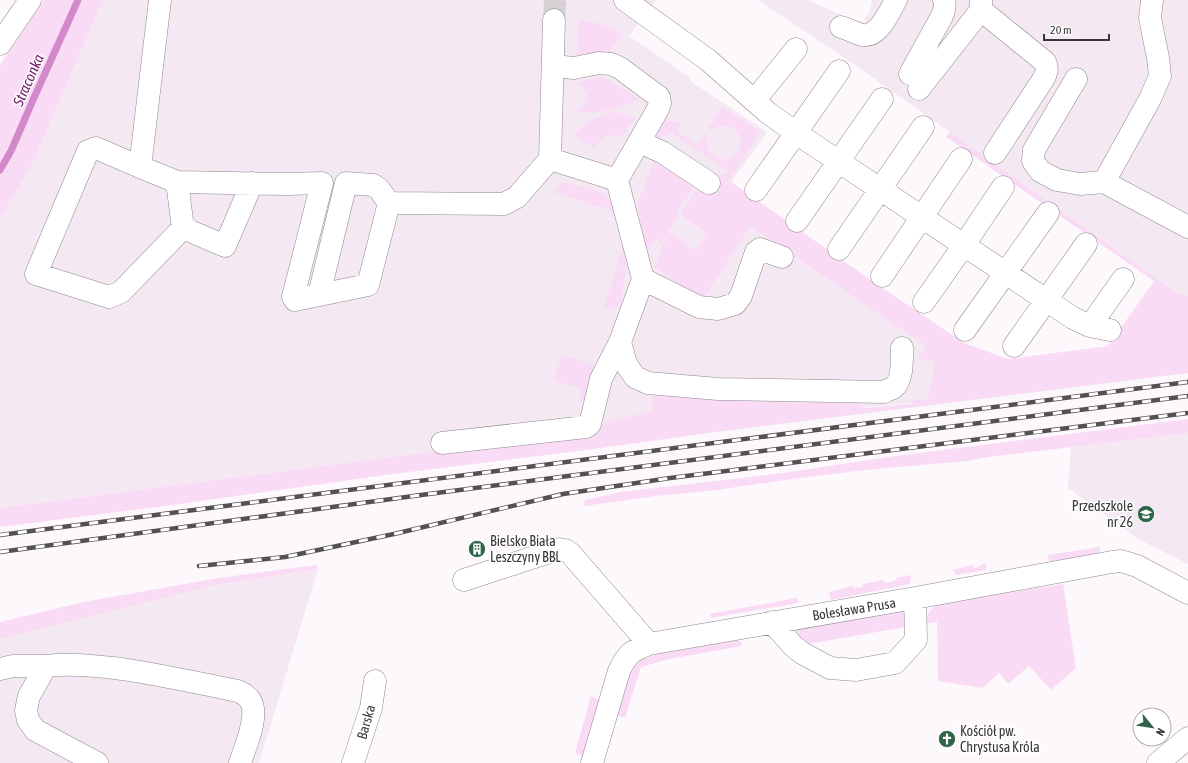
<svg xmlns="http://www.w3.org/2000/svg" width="1188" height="763" viewBox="0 0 1188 763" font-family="'Asap Condensed',sans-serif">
  <rect width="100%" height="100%" fill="#fdf8fc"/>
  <!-- built -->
  <path fill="#f4e8f2" d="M 103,0 L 656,0 L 629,36 L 691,78 L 690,81 L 767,132 L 731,182 L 869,279 L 964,343 L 950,400 L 646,426 L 468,447 L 0,508 L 0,218 L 32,165 Z
    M 758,0 L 808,0 L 849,19 L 865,22 L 866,15 L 869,15 L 872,0 L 1188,0 L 1188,296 L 1177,293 L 855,65 Z
    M 1188,433 L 1188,564 L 1140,540 L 1068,488 L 1071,447 Z
    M 318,569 L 259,763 L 0,763 L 0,639 L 215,585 Z"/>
  <!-- green -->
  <path fill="#fadbf5" d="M 44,0 L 103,0 L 32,165 L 0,218 L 0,65 Z
    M 579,21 L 594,22 L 623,34 L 611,49 L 605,53 L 582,57 L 578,54 Z
    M 600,76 L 605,77 L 639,99 C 621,107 596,117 576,111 L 577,108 L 583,106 L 588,101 C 587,93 584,89 577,84 L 584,80 Z
    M 722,107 L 761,132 L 725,185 L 731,182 L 869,279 L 964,343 L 1008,359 L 1108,346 L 1154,281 L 946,137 L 950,132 L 1177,293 L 1188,296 L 1188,373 L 716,432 L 579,451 L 393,474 L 172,505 L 0,527 L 0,508 L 468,447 L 597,432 L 599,424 L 652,411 L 653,394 L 765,397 L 770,402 L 858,403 L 863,408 L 911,404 L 911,400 L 928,400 L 935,361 L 918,360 L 926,346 L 750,226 L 705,296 L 703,298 L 700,298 L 654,267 L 657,263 L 662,245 L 670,233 L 696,251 L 707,233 L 682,216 L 681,212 L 699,186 L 715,180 L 729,171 L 671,133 L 656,141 L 652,139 L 661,119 L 681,123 L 677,131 L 697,145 L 704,134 L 707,136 C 702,162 735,168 740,146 C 741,142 741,138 738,134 C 736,130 731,127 726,126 C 720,125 716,127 712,130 L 708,128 Z
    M 615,112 L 624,114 L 635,118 L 622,137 C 609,133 602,135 595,148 L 581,141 L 575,134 C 586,122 599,115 615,112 Z
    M 657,160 L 696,184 L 677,212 L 678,216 L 661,243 L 657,239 L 646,251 L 639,227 L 638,203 L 652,165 L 654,162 Z
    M 565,182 L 595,190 L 613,200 L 616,212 L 555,193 L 557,187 Z
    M 624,244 L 628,255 L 620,307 L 610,309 L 604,307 Z
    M 562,355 L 603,368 L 587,400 L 578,402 L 582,389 L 554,380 Z
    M 1188,419 L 1188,433 L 989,457 L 967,461 L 865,470 L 792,479 L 717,490 L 656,496 L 584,506 L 585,500 L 621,492 L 783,473 L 895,456 Z
    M 1100,547 L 1100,551 L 1096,555 L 1050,562 L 1047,555 Z
    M 986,563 L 986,570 L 956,575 L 953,570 L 972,565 L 975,568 L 981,566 L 983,564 Z
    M 316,565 L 318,569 L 215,585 L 0,639 L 0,622 L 84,602 L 218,578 Z
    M 911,575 L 910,584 L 831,600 L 829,592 L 852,586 L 854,588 L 862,587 L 863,584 L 882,580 L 886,583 L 895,581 L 896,578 Z
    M 1063,584 L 1076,668 L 1051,690 L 1029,666 L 1008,684 L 999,673 L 983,688 L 938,681 L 937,622 L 923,624 L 929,612 L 938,603 Z
    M 797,598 L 798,603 L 711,618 L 710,614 Z
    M 905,609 L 906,627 L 802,645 L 795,634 L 798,629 Z
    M 737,640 L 741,642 L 742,646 L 670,659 L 641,667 L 625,718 L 616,715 L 626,679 L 632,668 L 639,661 L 657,654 Z
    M 591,696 L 600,700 L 583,756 L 575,753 Z"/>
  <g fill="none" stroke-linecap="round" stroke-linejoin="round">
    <!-- stream -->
    <path stroke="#d189c9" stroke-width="7" d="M 0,170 L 11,151 L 33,100 L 78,0"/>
    <!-- minor-tunnel -->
    <path stroke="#d6d1d5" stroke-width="22" stroke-dasharray="22 11" stroke-linecap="butt" d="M 554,20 L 555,0"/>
    <defs>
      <path id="minor" d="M 160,0 L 140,167 L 177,182 L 287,184 L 322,183 L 293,297 L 295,300 L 368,285 L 389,203 L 504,204 L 517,197 L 550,159 L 554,20
        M 625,0 L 708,60 L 767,112 L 796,133 L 1073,318 L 1090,326 L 1110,330
        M 981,0 L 981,10 L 1045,62 C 1048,68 1047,72 1044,78 L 995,153
        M 841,27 C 848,29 855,33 862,35 C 879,38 889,12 896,0
        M 0,44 L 30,0
        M 910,74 L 942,16 C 944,11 946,5 944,0
        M 1076,79 L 1034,150 L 1033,161 L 1040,171 L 1057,180 L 1080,184 L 1104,182 L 1150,99 L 1160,76 L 1158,58 L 1150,18 L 1152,0
        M 919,89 L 981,10
        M 754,101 L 796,49
        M 639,142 L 662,152 L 709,183
        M 550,159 L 617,180 L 658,109 L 660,103 L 659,97 L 620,68 L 611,64 L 599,63 L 574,68 L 553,66
        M 140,167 L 96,148 L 88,151 L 36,274 L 109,297 L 121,292 L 183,228 L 177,182
        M 617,180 L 643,279 L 699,307 L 718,309 L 735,304 L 741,296 L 756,252 L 760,249 L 782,257
        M 1104,182 L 1188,227
        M 756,190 L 839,71
        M 797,221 L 882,99
        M 183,228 L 225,246 L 252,183
        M 839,249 L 923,127
        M 882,276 L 961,159
        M 643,279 L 620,342 L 626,364 L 635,377 L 648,383 L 718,389 L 884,392 C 887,390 890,389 893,388 C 903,381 902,359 902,348
        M 319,295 L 346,183 L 373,185 L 379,189 L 389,203
        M 924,302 L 964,245 L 1003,187
        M 1090,326 L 1123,279
        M 965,330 L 1048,213
        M 1014,346 L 1086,244
        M 442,443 L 586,427 L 590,424 L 601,379 L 620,342
        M 464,580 L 559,549 L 565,550 L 570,553 L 649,644
        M 772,622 L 793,646 L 802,653 L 830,668 L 856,670 L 895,663 L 916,640 L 915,598
        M 46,666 C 73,663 96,666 122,669 C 161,675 199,683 238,691 C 242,693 247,695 250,700 C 260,715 245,747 240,763
        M 0,669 L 13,666 L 46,666 L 29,696 L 26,710 L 28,720 L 35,730 L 97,763
        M 353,763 L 371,708 L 375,681
        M 592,763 L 619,671 C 627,654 631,651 649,644 L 915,598 L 1112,562 L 1121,561 L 1137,566 L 1188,593
        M 1158,763 L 1188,738"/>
    </defs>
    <!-- minor casing -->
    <use href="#minor" stroke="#8c888b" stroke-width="23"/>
    <!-- minor -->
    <use href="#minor" stroke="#fff" stroke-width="22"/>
    <defs>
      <path id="rail" d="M 0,535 L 1188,382
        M 0,552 L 421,495 L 1188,396
        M 199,566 L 285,557 L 394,534 L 563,494 L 670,478 L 1188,413"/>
    </defs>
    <!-- rail casing -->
    <use href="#rail" stroke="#545153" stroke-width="4.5"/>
    <!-- rail -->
    <use href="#rail" stroke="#fff" stroke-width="3" stroke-dasharray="9" stroke-linecap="butt"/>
  </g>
  <!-- icons -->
  <defs>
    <symbol id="school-disc" viewBox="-11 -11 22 22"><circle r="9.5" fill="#306449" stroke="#fff"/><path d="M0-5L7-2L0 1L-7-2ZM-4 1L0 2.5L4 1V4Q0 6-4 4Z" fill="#fff"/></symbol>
    <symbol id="building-disc" viewBox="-11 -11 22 22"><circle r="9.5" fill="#306449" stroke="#fff"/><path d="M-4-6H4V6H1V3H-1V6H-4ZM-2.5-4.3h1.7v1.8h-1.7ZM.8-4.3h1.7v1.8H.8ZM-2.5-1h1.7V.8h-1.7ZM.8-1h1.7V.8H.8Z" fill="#fff"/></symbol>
    <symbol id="church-disc" viewBox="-11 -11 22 22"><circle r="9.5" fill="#306449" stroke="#fff"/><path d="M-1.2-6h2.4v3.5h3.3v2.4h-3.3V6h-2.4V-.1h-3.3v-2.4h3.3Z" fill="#fff"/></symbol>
  </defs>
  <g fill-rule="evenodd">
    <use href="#school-disc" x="1136" y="504" width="20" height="20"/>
    <use href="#building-disc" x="467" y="539" width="20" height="20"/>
    <use href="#church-disc" x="937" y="729" width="20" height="20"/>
  </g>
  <g text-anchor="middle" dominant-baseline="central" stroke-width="3" stroke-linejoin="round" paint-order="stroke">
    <!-- poi labels -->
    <g font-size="14" fill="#393739" stroke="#fff" text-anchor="start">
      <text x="1133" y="506" text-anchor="end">Przedszkole<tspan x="1133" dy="16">nr 26</tspan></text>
      <text x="490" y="541">Bielsko Biała<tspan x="490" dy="16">Leszczyny BBL</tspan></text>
      <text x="960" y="731">Kościół pw.<tspan x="960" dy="16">Chrystusa Króla</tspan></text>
    </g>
    <!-- street labels -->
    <g font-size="14" fill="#393739" stroke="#fff">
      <text transform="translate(854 609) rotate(-9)">Bolesława Prusa</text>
      <text transform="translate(366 722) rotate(-74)">Barska</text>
    </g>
    <!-- water labels -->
    <g font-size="15" font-style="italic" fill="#6f1969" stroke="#fff">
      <text transform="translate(28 80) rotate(-66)">Straconka</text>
    </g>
  </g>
  <!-- north arrow -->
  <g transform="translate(1152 727) rotate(120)"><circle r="19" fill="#ffffff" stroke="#b0afb0"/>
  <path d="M0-3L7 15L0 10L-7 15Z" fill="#306449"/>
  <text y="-6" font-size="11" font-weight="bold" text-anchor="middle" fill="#393739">N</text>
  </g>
  <!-- scale -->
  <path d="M1044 34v6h65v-6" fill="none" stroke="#393739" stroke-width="2"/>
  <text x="1050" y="34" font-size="12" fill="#393739" stroke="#ffffff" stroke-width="3" paint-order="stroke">20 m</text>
</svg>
